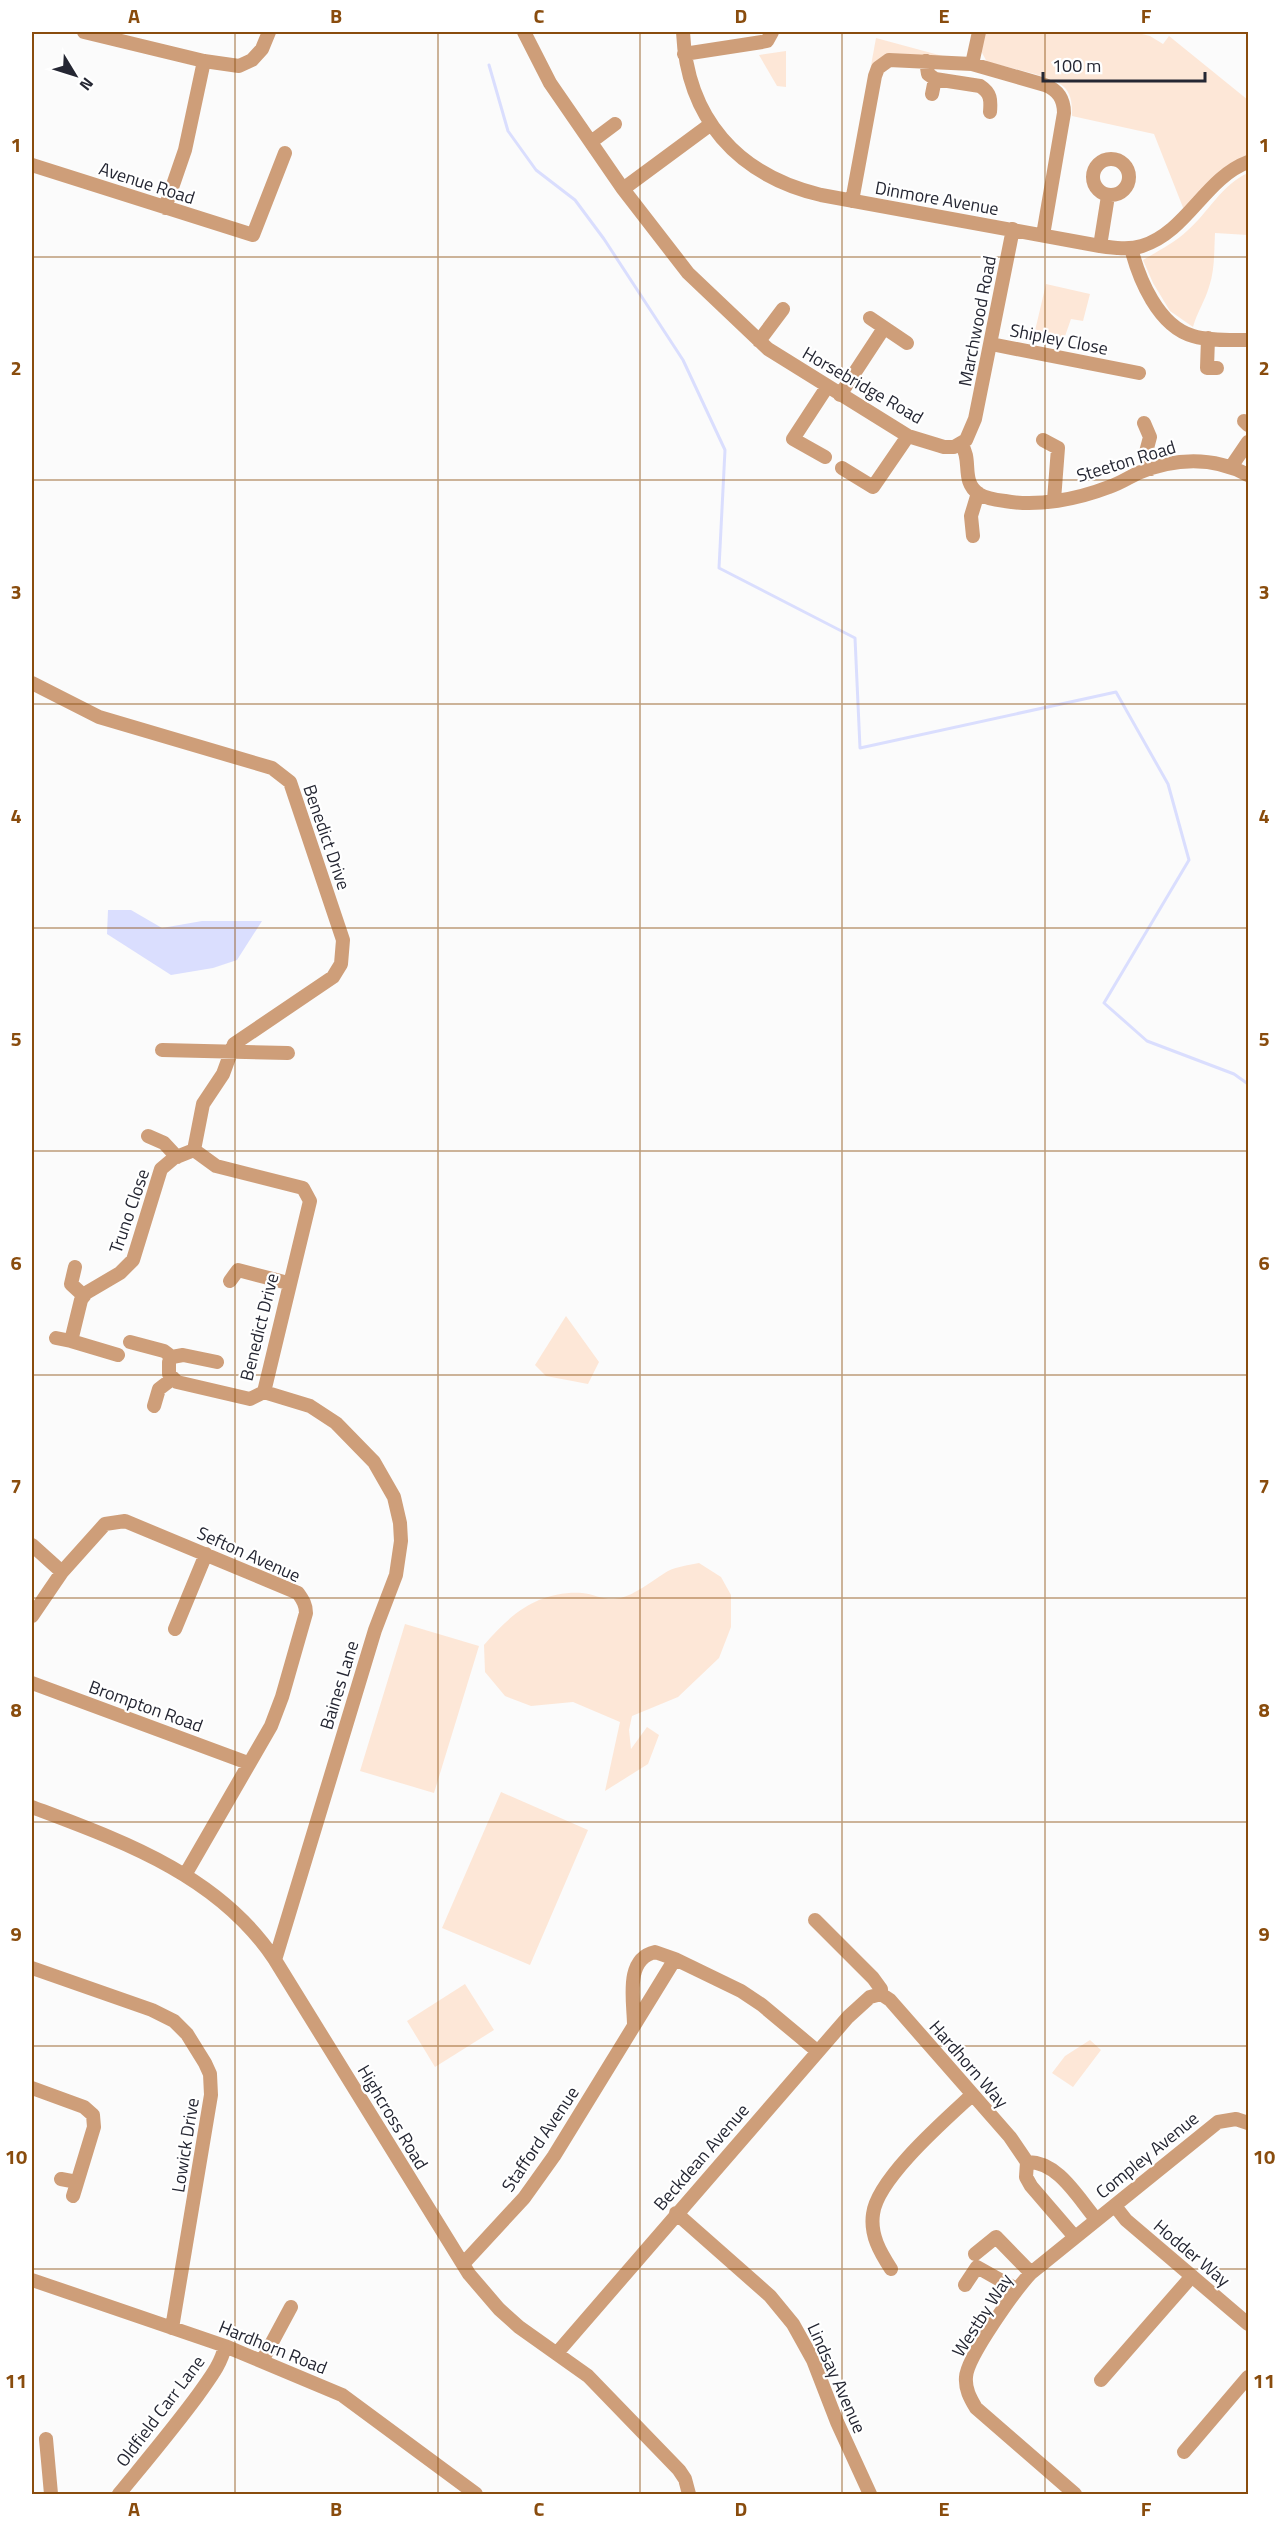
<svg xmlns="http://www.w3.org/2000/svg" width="1280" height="2526" viewBox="0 0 1280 2526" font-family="'Titillium Web',sans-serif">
  <rect width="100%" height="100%" fill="#fbfbfb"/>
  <!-- green -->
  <path fill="#fde7d7" d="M 985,32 L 1134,32 L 1150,36 L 1163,44 L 1169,36 L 1248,100 L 1248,157 L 1184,210 L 1154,134 L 1072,116 C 1072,106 1072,96 1065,88 C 1054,76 1005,67 987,62 L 981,51 Z
    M 876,38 L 972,64 L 891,56 L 870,71 Z
    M 786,51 L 786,87 L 777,86 L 759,55 Z
    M 1248,173 L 1248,235 L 1215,233 C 1214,251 1215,270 1209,287 C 1205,301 1197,312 1193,327 L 1170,311 L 1153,283 L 1143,260 C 1158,251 1174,243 1187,231 C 1208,213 1222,184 1248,173 Z
    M 1046,284 L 1090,294 L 1083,321 L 1071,319 L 1064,339 L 1034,335 Z
    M 566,1316 L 599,1362 L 588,1384 L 546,1376 L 535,1365 Z
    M 699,1563 L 721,1577 L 731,1595 L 731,1627 L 719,1658 L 678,1697 L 632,1716 L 629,1730 L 631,1749 L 647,1727 L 659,1735 L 648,1764 L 605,1791 L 620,1722 L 573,1702 L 531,1706 L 505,1696 L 485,1672 L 484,1645 C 511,1613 539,1591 582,1593 C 593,1594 604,1600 614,1599 C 632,1598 653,1580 668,1571 C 676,1567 689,1565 699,1563 Z
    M 405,1624 L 479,1646 L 434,1793 L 360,1771 Z
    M 501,1792 L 588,1830 L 530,1965 L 442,1928 Z
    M 465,1984 L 494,2030 L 435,2067 L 407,2021 Z
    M 1090,2040 L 1101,2050 L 1073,2087 L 1052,2073 L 1065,2056 Z"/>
  <!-- water -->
  <path fill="#dadefe" d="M 108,910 L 131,910 L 162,928 L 202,921 L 262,921 L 237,960 L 213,968 L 171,975 L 107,934 Z"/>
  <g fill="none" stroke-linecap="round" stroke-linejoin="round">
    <!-- stream -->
    <path stroke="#dadefe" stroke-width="3" d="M 489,65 L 508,131 L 536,170 L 575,200 L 604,239 L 683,360 L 725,450 L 719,568 L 855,638 L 860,748 L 1116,692 L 1168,784 L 1189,860 L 1104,1003 L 1147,1041 L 1234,1074 L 1248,1084"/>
    <!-- minor -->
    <path stroke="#ce9e79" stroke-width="14" d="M 84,32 L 204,61 L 239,66 L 252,60 L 262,49 L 269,32
      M 524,32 L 550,83 L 623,189
      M 683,32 C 687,118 737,175 821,195 L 1100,246 C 1114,248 1129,250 1142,246 C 1187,232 1205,178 1248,162
      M 684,54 L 762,42 L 767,41 L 772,32
      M 926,61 L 928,74 L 935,79 L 980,86 C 991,93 991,100 990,112
      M 972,64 L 979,32
      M 932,94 L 935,79
      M 711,124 L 623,189 L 688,273 L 768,349 L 908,436 L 944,447 L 954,447 L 966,440 L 975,419 L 1013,229
      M 591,142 L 615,124
      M1093 177a18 18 0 1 1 36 0a18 18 0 1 1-36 0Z
      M 32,165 L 253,235 L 285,153
      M 852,201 L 875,76 L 878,68 L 889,60 L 972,64 L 1045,85 C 1058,90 1064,99 1064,113 L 1043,235
      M 165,208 L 185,150 L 204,61
      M 1100,246 L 1108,196
      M 1131,248 C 1139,279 1158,326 1193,336 C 1210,341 1231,340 1248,340
      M 870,318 L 907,343
      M 1208,338 L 1207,368 L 1217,368
      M 759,341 L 783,309
      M 991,344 L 1139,373
      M 840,395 L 884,328
      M 1244,421 L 1248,425
      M 1144,423 L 1150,437 L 1146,452 L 1151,469
      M 1043,440 L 1058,448 L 1054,500
      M 961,444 C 973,460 960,481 979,494 C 985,498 997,500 1005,501 C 1038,507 1078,499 1109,487 C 1119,484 1128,478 1138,473 C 1174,458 1213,456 1248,475
      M 825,457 L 793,439 L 827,387
      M 1231,467 L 1248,442
      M 842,468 L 873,487 L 908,436
      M 973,536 L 971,516 L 978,493
      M 32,683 L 99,717 L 272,768 L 290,782 L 343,940 L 341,964 L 333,977 L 234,1044 L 223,1074 L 203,1104 L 194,1150 L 216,1166 L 303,1188 L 310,1201 L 264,1392 L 250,1399 L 177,1382 L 169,1374 L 169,1362 L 172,1357
      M 162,1050 L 288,1053
      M 148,1136 L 164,1143 L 177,1157
      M 75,1267 L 71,1284 L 84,1296
      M 230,1281 L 238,1270 L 288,1283
      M 56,1338 L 71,1341
      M 130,1342 L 164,1351 L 172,1357 L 183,1355 L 217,1362
      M 118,1355 L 71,1341 L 81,1300 L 86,1293 L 120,1273 L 133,1260 L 161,1169 L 174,1158 L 194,1150
      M 264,1392 L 310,1406 L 336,1423 L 374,1462 L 394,1497 L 400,1523 L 401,1541 L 396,1575 L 375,1630 L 275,1960
      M 154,1406 L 159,1389 L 172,1379
      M 32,1545 L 62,1572
      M 32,1616 L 62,1572 L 105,1524 L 125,1521 L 298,1593 C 303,1600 306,1605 306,1613 L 282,1697 L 271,1726 L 185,1875
      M 175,1629 L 206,1554
      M 32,1683 L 248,1763
      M 32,1807 C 122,1841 219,1875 275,1960 L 469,2274 L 499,2309 L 519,2327 L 588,2376 L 679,2470 L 685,2479 L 689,2494
      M 815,1920 L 873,1978 L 881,1989 L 881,1994
      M 32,1968 L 152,2010 L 174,2021 L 187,2034 L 205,2063 L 210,2074 L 211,2095 L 172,2328
      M 881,1994 L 890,2000 L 1010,2137 L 1027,2162 L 1026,2177 L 1031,2186 L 1074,2236
      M 634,2025 C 634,2002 624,1959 655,1952 L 675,1959
      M 32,2088 L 84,2107 L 93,2115 L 94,2127 L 73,2196
      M 1027,2162 C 1058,2161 1078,2198 1096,2219
      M 61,2179 L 77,2182
      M 1115,2206 L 1126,2220 L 1248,2324
      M 676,2213 L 770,2296 L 793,2324 L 813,2360 L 837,2422 L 870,2494
      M 975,2254 L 996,2237 L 1031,2273
      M 463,2264 L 524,2198 L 554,2156 L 675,1959 L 741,1991 L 762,2005 L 817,2051
      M 891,2269 C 880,2252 870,2235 873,2214 C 877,2179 945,2120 972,2095
      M 32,2280 L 225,2346 L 342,2395 L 476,2494
      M 965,2285 L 977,2267 L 1016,2289
      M 557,2353 L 848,2017 L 870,1997 L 881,1994
      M 262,2361 L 291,2307
      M 1101,2380 L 1192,2276
      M 46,2439 L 51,2494
      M 1184,2452 L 1248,2377
      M 119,2494 C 146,2461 173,2429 198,2395 C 209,2379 221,2365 225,2346
      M 1075,2494 L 976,2408 C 970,2398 965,2389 966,2377 C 967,2357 1016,2289 1031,2273 L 1218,2122 L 1236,2119 L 1248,2123"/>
  </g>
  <!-- grid -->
  <path fill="none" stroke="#894c0d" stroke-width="1.5" stroke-opacity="0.55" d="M 235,32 L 235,2494M 438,32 L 438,2494M 640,32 L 640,2494M 842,32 L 842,2494M 1045,32 L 1045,2494M 32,257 L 1248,257M 32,480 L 1248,480M 32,704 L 1248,704M 32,928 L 1248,928M 32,1151 L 1248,1151M 32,1375 L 1248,1375M 32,1598 L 1248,1598M 32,1822 L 1248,1822M 32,2046 L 1248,2046M 32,2269 L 1248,2269"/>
  <g text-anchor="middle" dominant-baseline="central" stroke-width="4.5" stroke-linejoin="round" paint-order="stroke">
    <!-- street labels -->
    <g font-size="18" fill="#252733" stroke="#fff">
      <text transform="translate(147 183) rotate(18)">Avenue Road</text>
      <text transform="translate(937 198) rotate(10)">Dinmore Avenue</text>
      <text transform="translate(977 321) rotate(-79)">Marchwood Road</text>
      <text transform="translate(1059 339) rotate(11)">Shipley Close</text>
      <text transform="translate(863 385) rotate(30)">Horsebridge Road</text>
      <text transform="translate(1126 461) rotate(-17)">Steeton Road</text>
      <text transform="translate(327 837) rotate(71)">Benedict Drive</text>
      <text transform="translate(129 1211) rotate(-71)">Truno Close</text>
      <text transform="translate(259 1327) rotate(-76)">Benedict Drive</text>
      <text transform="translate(249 1554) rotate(24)">Sefton Avenue</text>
      <text transform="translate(339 1685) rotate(-73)">Baines Lane</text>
      <text transform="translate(146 1706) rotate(20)">Brompton Road</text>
      <text transform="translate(969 2064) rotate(49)">Hardhorn Way</text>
      <text transform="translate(393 2117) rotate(59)">Highcross Road</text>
      <text transform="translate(540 2139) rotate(-56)">Stafford Avenue</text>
      <text transform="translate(185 2145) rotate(-81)">Lowick Drive</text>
      <text transform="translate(1147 2155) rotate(-39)">Compley Avenue</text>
      <text transform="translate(701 2157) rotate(-49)">Beckdean Avenue</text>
      <text transform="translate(1192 2253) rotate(40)">Hodder Way</text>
      <text transform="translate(982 2315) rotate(-57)">Westby Way</text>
      <text transform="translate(273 2347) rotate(22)">Hardhorn Road</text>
      <text transform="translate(837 2378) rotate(66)">Lindsay Avenue</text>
      <text transform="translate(160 2411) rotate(-53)">Oldfield Carr Lane</text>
    </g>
  </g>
  <!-- border -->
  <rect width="1280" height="2526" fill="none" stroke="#ffffff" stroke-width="66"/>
  <!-- north arrow -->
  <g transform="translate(75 75) rotate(128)" stroke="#ffffff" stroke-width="4.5" paint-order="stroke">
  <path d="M0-4.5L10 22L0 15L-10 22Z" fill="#252733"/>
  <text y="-9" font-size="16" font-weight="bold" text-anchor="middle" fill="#252733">N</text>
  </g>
  <!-- scale -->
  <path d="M1043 72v9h162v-9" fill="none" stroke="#252733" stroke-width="3"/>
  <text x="1052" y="72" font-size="18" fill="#252733" stroke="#ffffff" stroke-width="4.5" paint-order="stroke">100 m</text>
  <rect x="33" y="33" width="1214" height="2460" fill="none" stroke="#894c0d" stroke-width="2"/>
  <g font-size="20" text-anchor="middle" font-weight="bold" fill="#894c0d">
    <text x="134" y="23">A</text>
    <text x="336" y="23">B</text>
    <text x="539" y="23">C</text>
    <text x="741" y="23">D</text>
    <text x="944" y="23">E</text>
    <text x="1146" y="23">F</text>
    <text x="16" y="152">1</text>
    <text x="1264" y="152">1</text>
    <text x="16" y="375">2</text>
    <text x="1264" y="375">2</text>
    <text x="16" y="599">3</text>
    <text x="1264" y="599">3</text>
    <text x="16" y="823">4</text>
    <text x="1264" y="823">4</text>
    <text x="16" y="1046">5</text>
    <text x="1264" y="1046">5</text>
    <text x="16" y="1270">6</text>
    <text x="1264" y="1270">6</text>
    <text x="16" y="1493">7</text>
    <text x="1264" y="1493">7</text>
    <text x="16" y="1717">8</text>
    <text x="1264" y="1717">8</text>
    <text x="16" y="1941">9</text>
    <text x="1264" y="1941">9</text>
    <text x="16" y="2164">10</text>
    <text x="1264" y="2164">10</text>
    <text x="16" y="2388">11</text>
    <text x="1264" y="2388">11</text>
    <text x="134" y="2516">A</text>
    <text x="336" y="2516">B</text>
    <text x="539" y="2516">C</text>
    <text x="741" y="2516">D</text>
    <text x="944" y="2516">E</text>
    <text x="1146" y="2516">F</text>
  </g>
</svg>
